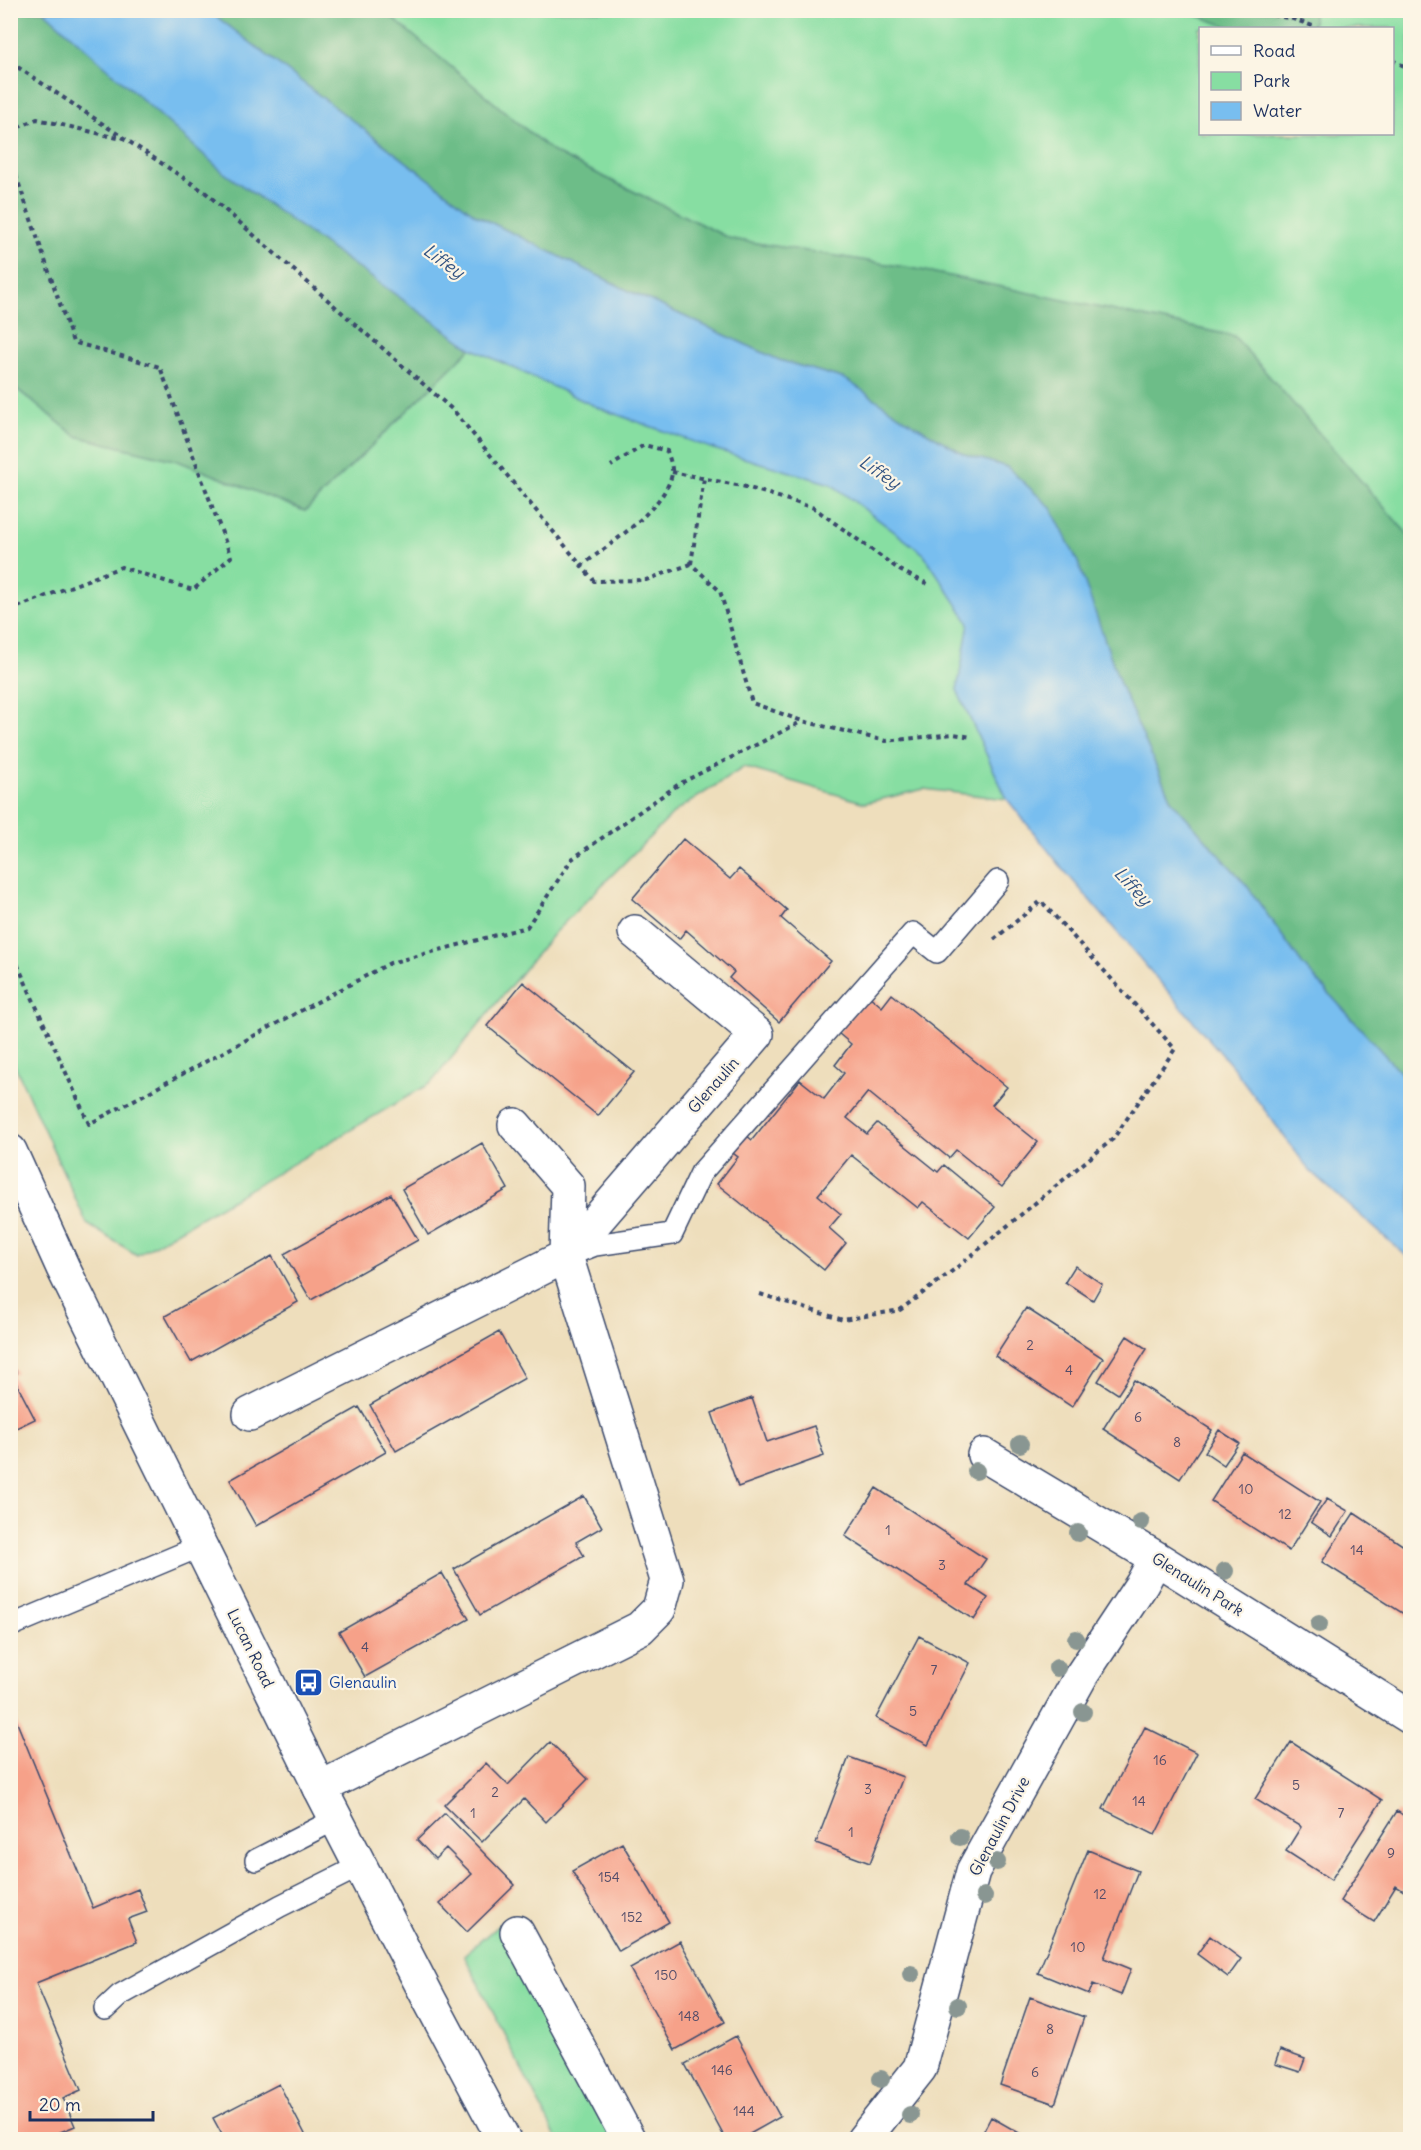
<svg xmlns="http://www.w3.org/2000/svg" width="1421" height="2150" viewBox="0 0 1421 2150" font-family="Delius,sans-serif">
  <rect width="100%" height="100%" fill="#fcf5e5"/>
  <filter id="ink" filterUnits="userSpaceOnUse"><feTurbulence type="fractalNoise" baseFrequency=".0167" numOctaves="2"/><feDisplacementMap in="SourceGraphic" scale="12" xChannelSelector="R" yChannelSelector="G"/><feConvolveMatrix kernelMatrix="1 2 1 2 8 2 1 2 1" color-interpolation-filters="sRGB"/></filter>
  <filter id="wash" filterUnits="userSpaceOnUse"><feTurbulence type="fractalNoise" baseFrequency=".008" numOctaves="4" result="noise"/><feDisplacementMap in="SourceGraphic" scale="24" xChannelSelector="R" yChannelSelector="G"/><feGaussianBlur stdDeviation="1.35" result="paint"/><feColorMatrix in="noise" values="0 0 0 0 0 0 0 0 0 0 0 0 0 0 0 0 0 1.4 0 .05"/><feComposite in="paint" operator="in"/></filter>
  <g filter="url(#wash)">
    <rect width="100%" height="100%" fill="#eedebc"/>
    <!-- green -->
    <path fill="#87dea2" stroke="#518680" stroke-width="1.5" d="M 384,11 L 1184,11 L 1235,28 L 1200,28 L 1200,134 L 1392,134 L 1392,28 L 1313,28 L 1313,11 L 1410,11 L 1410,537 L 1234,336 L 911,268 L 731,239 L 553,152 Z
      M 471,348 L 599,408 L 714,449 L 831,484 L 924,554 L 970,623 L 957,690 L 1007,799 L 924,789 L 865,803 L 744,767 L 676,811 L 554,933 L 431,1083 L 137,1255 L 87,1224 L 11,1057 L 10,384 L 76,436 L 178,461 L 305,511 Z
      M 500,1924 L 619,2139 L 557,2139 L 464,1955 Z"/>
    <!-- forest -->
    <path fill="#6dbd88" stroke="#447673" stroke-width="1.5" d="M 10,11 L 44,11 L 223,172 L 471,348 L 305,511 L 178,461 L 76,436 L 11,384 Z
      M 209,11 L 384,11 L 553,152 L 731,239 L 911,268 L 1234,336 L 1410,537 L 1410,1083 L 1302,964 L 1247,886 L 1171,800 L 1120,684 L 1077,560 L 1051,508 L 1007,467 L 964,454 L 908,421 L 845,379 L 779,360 L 627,290 L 476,215 Z
      M 1184,11 L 1313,11 L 1313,28 L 1232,28 Z"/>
    <!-- water -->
    <path fill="#78beef" stroke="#4a76a6" stroke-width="1.5" d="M 44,11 L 209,11 L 476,215 L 627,290 L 779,360 L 845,379 L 908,421 L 964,454 L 1007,467 L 1051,508 L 1077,560 L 1120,684 L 1171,800 L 1247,886 L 1302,964 L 1410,1083 L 1410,1259 L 1310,1171 L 1232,1066 L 1063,869 L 1007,799 L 957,690 L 969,623 L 924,554 L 831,484 L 714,449 L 599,408 L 471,348 L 223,172 Z"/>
    <g id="blocks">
      <!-- building -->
      <path fill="#f6a189" d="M 683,839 L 730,879 L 739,869 L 787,910 L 781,918 L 831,961 L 779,1022 L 729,978 L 734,972 L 686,930 L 679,939 L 632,899 Z
        M 523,982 L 634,1072 L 598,1116 L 487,1026 Z
        M 892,994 L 1007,1087 L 992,1105 L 1038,1142 L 1002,1187 L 956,1150 L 949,1158 L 868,1092 L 847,1118 L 867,1134 L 877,1123 L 938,1172 L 944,1165 L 995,1207 L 969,1238 L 923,1202 L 918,1208 L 851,1155 L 818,1195 L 841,1214 L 829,1228 L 846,1243 L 824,1270 L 717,1184 L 738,1157 L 726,1148 L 740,1130 L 752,1140 L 800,1080 L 824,1099 L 844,1073 L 835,1065 L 851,1044 L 838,1033 L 868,995 L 882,1007 Z
        M 482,1143 L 508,1189 L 428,1235 L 402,1189 Z
        M 391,1194 L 418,1240 L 311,1300 L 284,1254 Z
        M 272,1256 L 298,1302 L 191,1362 L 165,1316 Z
        M 1075,1266 L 1102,1284 L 1093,1300 L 1065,1282 Z
        M 1026,1308 L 1103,1358 L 1072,1407 L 995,1356 Z
        M 499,1332 L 525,1378 L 396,1451 L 370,1405 Z
        M 1127,1336 L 1147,1349 L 1118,1394 L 1098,1381 Z
        M 10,1361 L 17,1373 L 12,1375 L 35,1419 L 10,1431 Z
        M 1134,1380 L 1212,1430 L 1180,1479 L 1103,1429 Z
        M 752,1398 L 767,1442 L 814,1426 L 824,1456 L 738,1487 L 712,1413 Z
        M 359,1407 L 386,1452 L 256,1526 L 230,1480 Z
        M 1219,1430 L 1239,1443 L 1224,1465 L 1205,1452 Z
        M 1242,1452 L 1320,1502 L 1289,1551 L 1211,1501 Z
        M 876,1488 L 986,1559 L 968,1585 L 988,1598 L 974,1620 L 845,1536 Z
        M 584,1496 L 602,1527 L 576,1542 L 584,1556 L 480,1615 L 454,1569 Z
        M 1327,1499 L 1348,1511 L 1332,1536 L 1311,1522 Z
        M 1354,1513 L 1410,1550 L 1410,1618 L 1322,1562 Z
        M 442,1573 L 469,1619 L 365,1677 L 339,1632 Z
        M 919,1636 L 970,1663 L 928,1745 L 876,1718 Z
        M 11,1708 L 93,1908 L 138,1889 L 147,1912 L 128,1919 L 137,1942 L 36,1983 L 81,2090 L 63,2098 L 75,2126 L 41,2140 L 10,2140 Z
        M 1145,1727 L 1197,1753 L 1155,1835 L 1103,1809 Z
        M 550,1742 L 588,1779 L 546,1822 L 524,1799 L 482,1842 L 444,1805 L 486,1763 L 508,1785 Z
        M 1291,1742 L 1382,1800 L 1331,1880 L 1286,1851 L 1301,1827 L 1255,1799 Z
        M 849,1757 L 903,1777 L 870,1863 L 816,1843 Z
        M 1397,1811 L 1410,1820 L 1410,1895 L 1396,1886 L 1374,1922 L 1340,1901 Z
        M 445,1813 L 515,1885 L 467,1932 L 440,1904 L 472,1874 L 446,1848 L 435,1859 L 417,1840 Z
        M 622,1843 L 669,1922 L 619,1951 L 572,1871 Z
        M 1088,1850 L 1138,1871 L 1104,1958 L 1131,1969 L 1121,1995 L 1093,1984 L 1089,1994 L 1038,1973 Z
        M 1210,1936 L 1241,1959 L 1228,1977 L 1197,1954 Z
        M 680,1941 L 725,2022 L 675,2050 L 630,1969 Z
        M 1030,1997 L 1084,2017 L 1055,2104 L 1000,2085 Z
        M 736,2036 L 780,2117 L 739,2140 L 726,2140 L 685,2064 Z
        M 1280,2050 L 1305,2059 L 1300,2072 L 1275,2064 Z
        M 279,2084 L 308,2140 L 225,2140 L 213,2118 Z
        M 991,2117 L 1021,2134 L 1018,2140 L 979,2140 Z"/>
    </g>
  </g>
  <g filter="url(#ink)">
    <use href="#blocks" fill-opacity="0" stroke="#3b496c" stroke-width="1.5"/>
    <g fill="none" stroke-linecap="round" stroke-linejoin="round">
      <defs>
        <path id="service" d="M 572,1254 L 595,1245 L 672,1234 L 701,1173 L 913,933 L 937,952 L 998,881
          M 10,1626 L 201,1546
          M 256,1860 L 336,1819
          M 105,2009 L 120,1995 L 280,1906 L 360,1866"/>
        <path id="minor" d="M 250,1414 L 566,1256 L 757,1034 L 635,932
          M 984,1455 L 1156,1558 L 1410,1717
          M 320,1788 L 640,1628 L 659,1609 L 667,1580 L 566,1256 L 568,1186 L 515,1125
          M 517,1932 L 629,2140
          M 863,2140 L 920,2068 L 973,1871 L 1081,1676 L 1142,1584 L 1156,1558"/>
        <path id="secondary" d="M 10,1151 L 63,1268 L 320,1788 L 430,2001 L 504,2140"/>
      </defs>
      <!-- service casing -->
      <use href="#service" stroke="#3b496c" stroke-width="24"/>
      <!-- minor casing -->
      <use href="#minor" stroke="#3b496c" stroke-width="36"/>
      <!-- secondary casing -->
      <use href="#secondary" stroke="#3b496c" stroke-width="36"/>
      <!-- path -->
      <path stroke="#3b496c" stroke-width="4" stroke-dasharray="4.5 4.5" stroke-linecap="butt" d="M 1247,10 L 1293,19 L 1318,28
        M 1392,60 L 1410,69
        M 10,62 L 206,193 L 454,411 L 594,581 L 646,580 L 691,564 L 720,591 L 752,703 L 802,721 L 886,741 L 953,734 L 972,737
        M 10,131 L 37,119 L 122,139
        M 10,158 L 73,342 L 160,367 L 231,557 L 193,590 L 121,567 L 10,610
        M 672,472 L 746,487 L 814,508 L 901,571 L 928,584
        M 691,564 L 704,478
        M 581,566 C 609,545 665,508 672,474 C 673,467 669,457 667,451 L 644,445 L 611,466
        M 10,948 L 89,1124 L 390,963 L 527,927 L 572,859 L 679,784 L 801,722
        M 760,1294 L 843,1320 L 900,1310 L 955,1269 L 1113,1139 L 1175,1049 L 1041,901 L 991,942"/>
      <!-- service -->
      <use href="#service" stroke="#fff" stroke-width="21"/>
      <!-- minor -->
      <use href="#minor" stroke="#fff" stroke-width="33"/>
      <!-- secondary -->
      <use href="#secondary" stroke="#fff" stroke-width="33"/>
    </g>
    <!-- trees -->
    <g fill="#899692">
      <circle cx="1020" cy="1444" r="9"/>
      <circle cx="976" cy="1471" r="9"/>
      <circle cx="1141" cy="1522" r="9"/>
      <circle cx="1078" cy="1533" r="9"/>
      <circle cx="1225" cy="1571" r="9"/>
      <circle cx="1319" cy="1624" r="9"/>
      <circle cx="1076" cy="1639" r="9"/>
      <circle cx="1057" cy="1668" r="9"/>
      <circle cx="1083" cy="1712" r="9"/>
      <circle cx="960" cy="1837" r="9"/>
      <circle cx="997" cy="1862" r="9"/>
      <circle cx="984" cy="1896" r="9"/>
      <circle cx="911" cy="1974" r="9"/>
      <circle cx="958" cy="2006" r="9"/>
      <circle cx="881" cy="2079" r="9"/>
      <circle cx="910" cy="2115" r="9"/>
    </g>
  </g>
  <!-- icons -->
  <defs>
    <symbol id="bus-square" viewBox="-11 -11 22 22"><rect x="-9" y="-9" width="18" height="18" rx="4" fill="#1a4fb4" stroke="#fcf5e5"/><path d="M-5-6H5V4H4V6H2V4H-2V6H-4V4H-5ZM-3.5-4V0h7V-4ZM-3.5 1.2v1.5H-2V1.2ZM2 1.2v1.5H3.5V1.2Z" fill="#fff"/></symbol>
  </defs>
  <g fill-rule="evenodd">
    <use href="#bus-square" x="292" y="1666" width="33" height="33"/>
  </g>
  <g text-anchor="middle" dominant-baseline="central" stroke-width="4.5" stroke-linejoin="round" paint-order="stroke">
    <!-- number labels -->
    <g font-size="14" fill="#524c69">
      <text x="1030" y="1345">2</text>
      <text x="1069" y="1370">4</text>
      <text x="1138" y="1417">6</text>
      <text x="1177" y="1442">8</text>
      <text x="1246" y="1489">10</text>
      <text x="1285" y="1514">12</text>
      <text x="888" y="1530">1</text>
      <text x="1357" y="1550">14</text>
      <text x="942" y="1565">3</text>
      <text x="365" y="1647">4</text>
      <text x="934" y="1670">7</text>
      <text x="913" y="1711">5</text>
      <text x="1160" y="1760">16</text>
      <text x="1296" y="1785">5</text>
      <text x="868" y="1789">3</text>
      <text x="495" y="1792">2</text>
      <text x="1139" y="1801">14</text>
      <text x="473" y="1813">1</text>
      <text x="1341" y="1813">7</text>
      <text x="851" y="1832">1</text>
      <text x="1391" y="1853">9</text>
      <text x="609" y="1877">154</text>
      <text x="1100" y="1894">12</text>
      <text x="632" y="1917">152</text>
      <text x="1078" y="1947">10</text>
      <text x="666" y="1975">150</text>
      <text x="689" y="2016">148</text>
      <text x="1050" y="2029">8</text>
      <text x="722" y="2070">146</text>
      <text x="1035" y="2072">6</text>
      <text x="744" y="2111">144</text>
    </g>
    <!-- street labels -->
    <g font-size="16" fill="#1b2f5e" stroke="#fcf5e5">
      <text transform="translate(713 1085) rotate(-49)">Glenaulin</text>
      <text transform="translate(1198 1584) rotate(32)">Glenaulin Park</text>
      <text transform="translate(251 1648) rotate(64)">Lucan Road</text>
      <text transform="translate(999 1826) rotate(-62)">Glenaulin Drive</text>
    </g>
    <!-- transit labels -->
    <g font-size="16" fill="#164399" stroke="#fcf5e5" text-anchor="start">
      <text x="329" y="1682">Glenaulin</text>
    </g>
    <!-- water labels -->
    <g font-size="18" font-style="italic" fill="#325382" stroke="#fcf5e5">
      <text transform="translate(444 261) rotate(36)">Liffey</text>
      <text transform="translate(880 472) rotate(34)">Liffey</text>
      <text transform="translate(1133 886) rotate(47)">Liffey</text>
    </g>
  </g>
  <!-- margin -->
  <rect width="1421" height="2150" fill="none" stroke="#fcf5e5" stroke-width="36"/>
  <!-- legend -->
  <rect x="1199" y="27" width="195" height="108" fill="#fcf5e5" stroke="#a2a6af" stroke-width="1.5"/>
  <rect x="1211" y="46" width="30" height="9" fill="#ffffff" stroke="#a2a6af" stroke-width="1.5"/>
  <text x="1253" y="57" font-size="18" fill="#1b2f5e">Road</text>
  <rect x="1211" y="72" width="30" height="18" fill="#87dea2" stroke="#a2a6af" stroke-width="1.5"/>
  <text x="1253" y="87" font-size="18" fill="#1b2f5e">Park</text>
  <rect x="1211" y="102" width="30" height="18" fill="#78beef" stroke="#a2a6af" stroke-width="1.5"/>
  <text x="1253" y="117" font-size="18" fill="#1b2f5e">Water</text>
  <!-- scale -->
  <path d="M30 2111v9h123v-9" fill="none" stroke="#1b2f5e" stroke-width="3"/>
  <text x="39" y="2111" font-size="18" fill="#1b2f5e" stroke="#fcf5e5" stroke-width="4.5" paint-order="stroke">20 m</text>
</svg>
